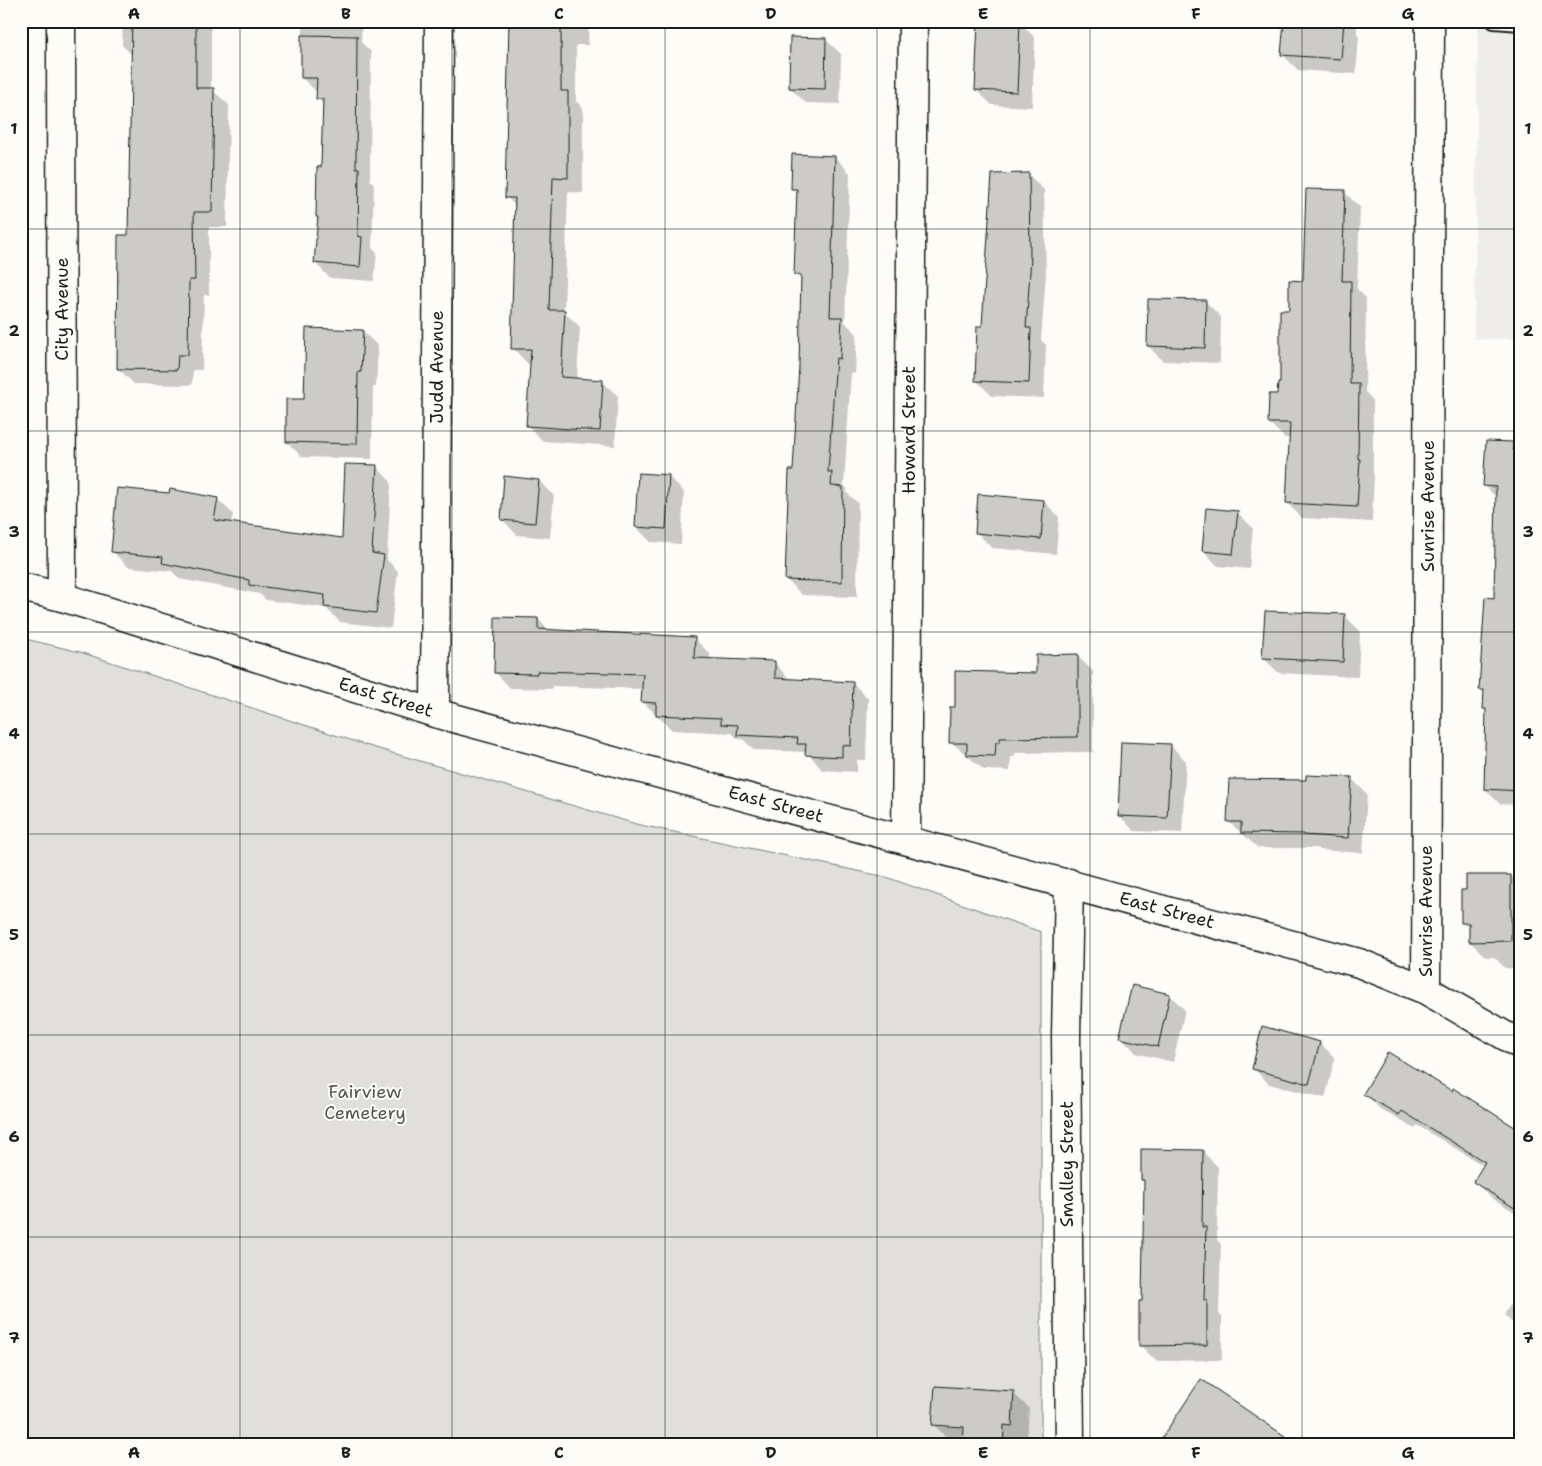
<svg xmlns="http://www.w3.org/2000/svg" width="1542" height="1466" viewBox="0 0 1542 1466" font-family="'Shantell Sans',sans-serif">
  <rect width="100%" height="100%" fill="#fdfcf7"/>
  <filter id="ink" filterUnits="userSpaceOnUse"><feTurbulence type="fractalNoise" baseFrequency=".02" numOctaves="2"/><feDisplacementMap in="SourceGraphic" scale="10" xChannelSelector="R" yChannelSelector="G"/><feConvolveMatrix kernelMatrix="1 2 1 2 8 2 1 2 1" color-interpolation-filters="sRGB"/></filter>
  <g filter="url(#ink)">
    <!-- built -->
    <path fill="#eeede9" d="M 1478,21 L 1521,21 L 1521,339 L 1474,339 Z"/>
    <!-- green -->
    <path fill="#e0dfdb" stroke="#7e7e7c" d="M 21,638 L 80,652 L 372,747 L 636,824 L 886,877 L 1041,932 L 1041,1445 L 21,1445 Z"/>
    <!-- shadow -->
    <path fill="#0003" d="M 123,21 L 211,21 L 211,89 L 229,105 L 227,227 L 209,227 L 209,295 L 204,295 L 202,370 L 193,370 L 192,385 L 134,384 L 118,368 L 129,236 L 132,55 L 122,45 Z
      M 303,21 L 362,21 L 361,42 L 371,52 L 370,180 L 374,184 L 372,248 L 377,253 L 374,281 L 330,278 L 315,263 L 324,105 L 318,99 L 317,92 L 302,78 Z
      M 510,21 L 589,21 L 588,45 L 576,45 L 576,101 L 583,108 L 583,193 L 568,192 L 564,312 L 580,327 L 577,379 L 602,381 L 618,396 L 615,446 L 543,441 L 527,425 L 531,364 L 528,364 L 513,348 L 516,207 L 507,197 Z
      M 1285,21 L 1357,21 L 1357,34 L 1359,37 L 1356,74 L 1298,70 L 1282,54 Z
      M 1020,22 L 1035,38 L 1032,107 L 992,105 L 976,90 Z
      M 825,39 L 841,54 L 840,104 L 806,103 L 790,88 Z
      M 835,157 L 850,173 L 845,322 L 857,334 L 855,374 L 851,373 L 844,485 L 847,488 L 847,493 L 858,503 L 857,597 L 802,595 L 786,579 L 800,365 L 802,281 L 796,275 L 798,194 L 793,188 Z
      M 1029,175 L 1044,190 L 1046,274 L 1041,340 L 1046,345 L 1044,398 L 992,396 L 977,381 Z
      M 1344,192 L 1360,207 L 1357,289 L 1366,298 L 1365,392 L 1373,400 L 1373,474 L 1374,476 L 1372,522 L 1302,518 L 1287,503 L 1291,438 L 1285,438 L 1269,423 L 1281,384 L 1290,311 Z
      M 1206,302 L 1221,317 L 1220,363 L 1163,361 L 1148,346 Z
      M 362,331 L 378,346 L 376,387 L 373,387 L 372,459 L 302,457 L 287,442 L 305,401 Z
      M 1512,443 L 1521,452 L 1521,805 L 1500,804 L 1485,789 L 1487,712 L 1484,708 L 1485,693 L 1481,689 L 1495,599 L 1497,498 L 1485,486 Z
      M 376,466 L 391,482 L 387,560 L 398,571 L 391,628 L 340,622 L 326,608 L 266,600 L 260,594 L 179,579 L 172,571 L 128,567 L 113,552 L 217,499 L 233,514 L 231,523 L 343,539 Z
      M 668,476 L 684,492 L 681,544 L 651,542 L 636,527 Z
      M 539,481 L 554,496 L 550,538 L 517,535 L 502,519 Z
      M 1044,501 L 1059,517 L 1056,554 L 992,548 L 976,532 Z
      M 1237,512 L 1253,528 L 1249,569 L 1218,566 L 1203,551 Z
      M 1344,615 L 1360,631 L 1358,677 L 1279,673 L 1263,658 Z
      M 538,619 L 549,631 L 694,638 L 710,654 L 710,660 L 775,663 L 790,680 L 853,683 L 868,699 L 866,760 L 857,760 L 857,772 L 822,770 L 807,752 L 754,750 L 743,739 L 738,739 L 732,733 L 672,730 L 643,702 L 643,689 L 552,686 L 552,689 L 510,688 L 495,672 Z
      M 1077,656 L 1093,671 L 1093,752 L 1015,753 L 1015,757 L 1011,757 L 1010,771 L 984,770 L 951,742 L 1037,674 Z
      M 1170,745 L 1186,761 L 1182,833 L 1134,831 L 1119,815 Z
      M 1351,778 L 1367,794 L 1363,853 L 1319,850 L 1317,848 L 1258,848 L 1228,821 L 1307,782 Z
      M 1511,876 L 1521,886 L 1521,969 L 1505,968 L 1494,957 L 1486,957 L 1470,942 L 1470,930 L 1462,922 Z
      M 1170,995 L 1185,1010 L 1173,1062 L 1136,1053 L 1121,1037 Z
      M 1320,1043 L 1335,1058 L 1325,1098 L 1269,1084 L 1253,1068 Z
      M 1365,1093 L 1518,1131 L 1521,1126 L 1521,1216 L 1490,1197 L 1474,1181 L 1484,1166 L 1417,1125 L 1415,1129 L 1380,1109 Z
      M 1203,1152 L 1218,1167 L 1217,1240 L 1221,1244 L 1219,1314 L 1222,1317 L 1222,1360 L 1156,1361 L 1140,1345 L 1143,1302 L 1145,1182 L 1142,1179 Z
      M 1521,1287 L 1521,1331 L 1504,1315 Z
      M 1013,1393 L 1029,1408 L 1027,1441 L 1019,1440 L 1019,1445 L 964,1445 L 964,1441 L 949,1440 L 933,1424 Z"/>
    <!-- building -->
    <path fill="#cccbc8" stroke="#1c1c1c" d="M 132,21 L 196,21 L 196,88 L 214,88 L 212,212 L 194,212 L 195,280 L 189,280 L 188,355 L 178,355 L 177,370 L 117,369 L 118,235 L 128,235 Z
      M 509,21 L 561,21 L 561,91 L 568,91 L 568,178 L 553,177 L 549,310 L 565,310 L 561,377 L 603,380 L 600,431 L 526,426 L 531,349 L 511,349 L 515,198 L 505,198 Z
      M 978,21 L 1020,21 L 1017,92 L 975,90 Z
      M 1284,21 L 1344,21 L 1341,59 L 1281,55 Z
      M 301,35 L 357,36 L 356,168 L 359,168 L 358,236 L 362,237 L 360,267 L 314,263 L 318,217 L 316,217 L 317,167 L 321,167 L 323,99 L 316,99 L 317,78 L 301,78 Z
      M 790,37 L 826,38 L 825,89 L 789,88 Z
      M 792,154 L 835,156 L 830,317 L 842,317 L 840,359 L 836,358 L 828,472 L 832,472 L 831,486 L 843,487 L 842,582 L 785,580 L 789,470 L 793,470 L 799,365 L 801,275 L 794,275 L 797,189 L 791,189 Z
      M 1029,173 L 1030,258 L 1031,258 L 1026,328 L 1031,328 L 1029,383 L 975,381 L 977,326 L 982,326 L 992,174 Z
      M 1306,189 L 1345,190 L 1342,281 L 1351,281 L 1350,384 L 1359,384 L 1358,459 L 1360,459 L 1357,507 L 1286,503 L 1290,423 L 1268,423 L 1269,394 L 1277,394 L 1278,383 L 1280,383 L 1280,310 L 1289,310 L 1289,280 L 1303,281 Z
      M 1148,299 L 1206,300 L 1205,348 L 1147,346 Z
      M 306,328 L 363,330 L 361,372 L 358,372 L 357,444 L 286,442 L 286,399 L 304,399 Z
      M 1486,441 L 1513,442 L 1513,450 L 1521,451 L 1521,791 L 1484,789 L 1486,709 L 1483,709 L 1484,690 L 1479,690 L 1485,597 L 1494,598 L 1496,487 L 1483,486 Z
      M 345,464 L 377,465 L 372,553 L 384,555 L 376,613 L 324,607 L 325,595 L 249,585 L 249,580 L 162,563 L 163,557 L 111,552 L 117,488 L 169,493 L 170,489 L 218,498 L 214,520 L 342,538 Z
      M 638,473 L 669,475 L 666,529 L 635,527 Z
      M 504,476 L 539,480 L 535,523 L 501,520 Z
      M 978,494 L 1044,500 L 1041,539 L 975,533 Z
      M 1206,508 L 1238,511 L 1233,554 L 1202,551 Z
      M 1265,611 L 1345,614 L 1343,662 L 1262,658 Z
      M 495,617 L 538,618 L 538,629 L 695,637 L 694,658 L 775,661 L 775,678 L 853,682 L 851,746 L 842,745 L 842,757 L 805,755 L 806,744 L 797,744 L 798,738 L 737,735 L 738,725 L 721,724 L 721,718 L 656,715 L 656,703 L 641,702 L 643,674 L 537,671 L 537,674 L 494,673 Z
      M 1078,654 L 1078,737 L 1000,738 L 1000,742 L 996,742 L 995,756 L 967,755 L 967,743 L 949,743 L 950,707 L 955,707 L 955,671 L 1036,673 L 1036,655 Z
      M 1121,742 L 1171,744 L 1167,818 L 1118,816 Z
      M 1306,775 L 1352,777 L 1348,838 L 1303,835 L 1303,834 L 1241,833 L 1241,822 L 1227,822 L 1229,779 L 1306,780 Z
      M 1466,875 L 1511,875 L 1511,941 L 1469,942 L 1469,923 L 1461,923 L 1461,890 L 1466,890 Z
      M 1132,985 L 1170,994 L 1158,1047 L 1119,1038 Z
      M 1262,1026 L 1320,1042 L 1309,1084 L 1252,1069 Z
      M 1388,1052 L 1452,1091 L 1453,1088 L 1521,1131 L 1521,1212 L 1473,1182 L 1485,1162 L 1402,1111 L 1399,1115 L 1363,1094 Z
      M 1141,1149 L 1203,1150 L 1202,1227 L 1206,1227 L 1204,1300 L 1207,1300 L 1207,1345 L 1139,1346 L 1139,1301 L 1142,1301 L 1144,1180 L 1141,1180 Z
      M 1201,1379 L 1298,1445 L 1157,1445 Z
      M 935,1386 L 1014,1391 L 1012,1426 L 1004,1425 L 1003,1445 L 963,1445 L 964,1427 L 932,1425 Z"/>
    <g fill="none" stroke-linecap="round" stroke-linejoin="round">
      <defs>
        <path id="lane" d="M 1494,21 L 1521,23"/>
        <path id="street" d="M 61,21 L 62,597
          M 435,713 L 439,21
          M 906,839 L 913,21
          M 1069,883 L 1066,1036 L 1070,1445
          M 1426,990 L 1430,21"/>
        <path id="secondary" d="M 21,587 L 62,597 L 435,713 L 1359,963 L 1426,990 L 1521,1045"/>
      </defs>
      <!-- lane casing -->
      <use href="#lane" stroke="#1c1c1c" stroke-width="18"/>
      <!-- street casing -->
      <use href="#street" stroke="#1c1c1c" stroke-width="31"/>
      <!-- secondary casing -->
      <use href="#secondary" stroke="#1c1c1c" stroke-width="31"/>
      <!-- lane -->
      <use href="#lane" stroke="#fdfcf7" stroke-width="14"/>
      <!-- street -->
      <use href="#street" stroke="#fdfcf7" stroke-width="28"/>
      <!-- secondary -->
      <use href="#secondary" stroke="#fdfcf7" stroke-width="28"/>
    </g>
  </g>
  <!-- grid -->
  <path fill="none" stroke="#1c1c1c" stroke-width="1" stroke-opacity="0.55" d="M 240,21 L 240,1445M 452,21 L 452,1445M 665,21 L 665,1445M 877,21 L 877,1445M 1090,21 L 1090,1445M 1302,21 L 1302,1445M 21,229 L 1521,229M 21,431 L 1521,431M 21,632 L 1521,632M 21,834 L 1521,834M 21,1035 L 1521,1035M 21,1237 L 1521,1237"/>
  <g text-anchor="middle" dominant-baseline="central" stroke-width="4" stroke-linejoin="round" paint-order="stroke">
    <!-- street labels -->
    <g font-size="18" fill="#1c1c1c" stroke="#fdfcf7">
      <text transform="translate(62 309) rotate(-90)">City Avenue</text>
      <text transform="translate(437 367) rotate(-90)">Judd Avenue</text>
      <text transform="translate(909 430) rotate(-90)">Howard Street</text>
      <text transform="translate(1428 506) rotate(-90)">Sunrise Avenue</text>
      <text transform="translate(386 697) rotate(17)">East Street</text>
      <text transform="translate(776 804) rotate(15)">East Street</text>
      <text transform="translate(1167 910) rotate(15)">East Street</text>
      <text transform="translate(1426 911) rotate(-90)">Sunrise Avenue</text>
      <text transform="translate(1067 1164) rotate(-90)">Smalley Street</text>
    </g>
    <!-- park labels -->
    <g font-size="18" fill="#575655" stroke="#fdfcf7">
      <text x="365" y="1092">Fairview<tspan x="365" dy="21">Cemetery</tspan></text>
    </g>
  </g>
  <!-- margin -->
  <rect width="1542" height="1466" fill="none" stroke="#fdfcf7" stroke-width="55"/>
  <rect x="28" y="28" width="1486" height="1410" fill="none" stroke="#1c1c1c" stroke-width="2"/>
  <g font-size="16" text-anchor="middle" font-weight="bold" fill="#1c1c1c">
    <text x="134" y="19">A</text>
    <text x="346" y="19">B</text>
    <text x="559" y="19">C</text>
    <text x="771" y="19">D</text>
    <text x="983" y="19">E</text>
    <text x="1196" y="19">F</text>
    <text x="1408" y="19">G</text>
    <text x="14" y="134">1</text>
    <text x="1528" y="134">1</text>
    <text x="14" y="336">2</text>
    <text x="1528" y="336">2</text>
    <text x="14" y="537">3</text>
    <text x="1528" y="537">3</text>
    <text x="14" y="739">4</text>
    <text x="1528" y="739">4</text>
    <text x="14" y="940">5</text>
    <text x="1528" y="940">5</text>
    <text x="14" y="1142">6</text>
    <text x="1528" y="1142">6</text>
    <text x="14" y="1343">7</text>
    <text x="1528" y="1343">7</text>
    <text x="134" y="1458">A</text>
    <text x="346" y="1458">B</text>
    <text x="559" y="1458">C</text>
    <text x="771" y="1458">D</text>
    <text x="983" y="1458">E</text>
    <text x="1196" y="1458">F</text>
    <text x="1408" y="1458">G</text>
  </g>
</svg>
